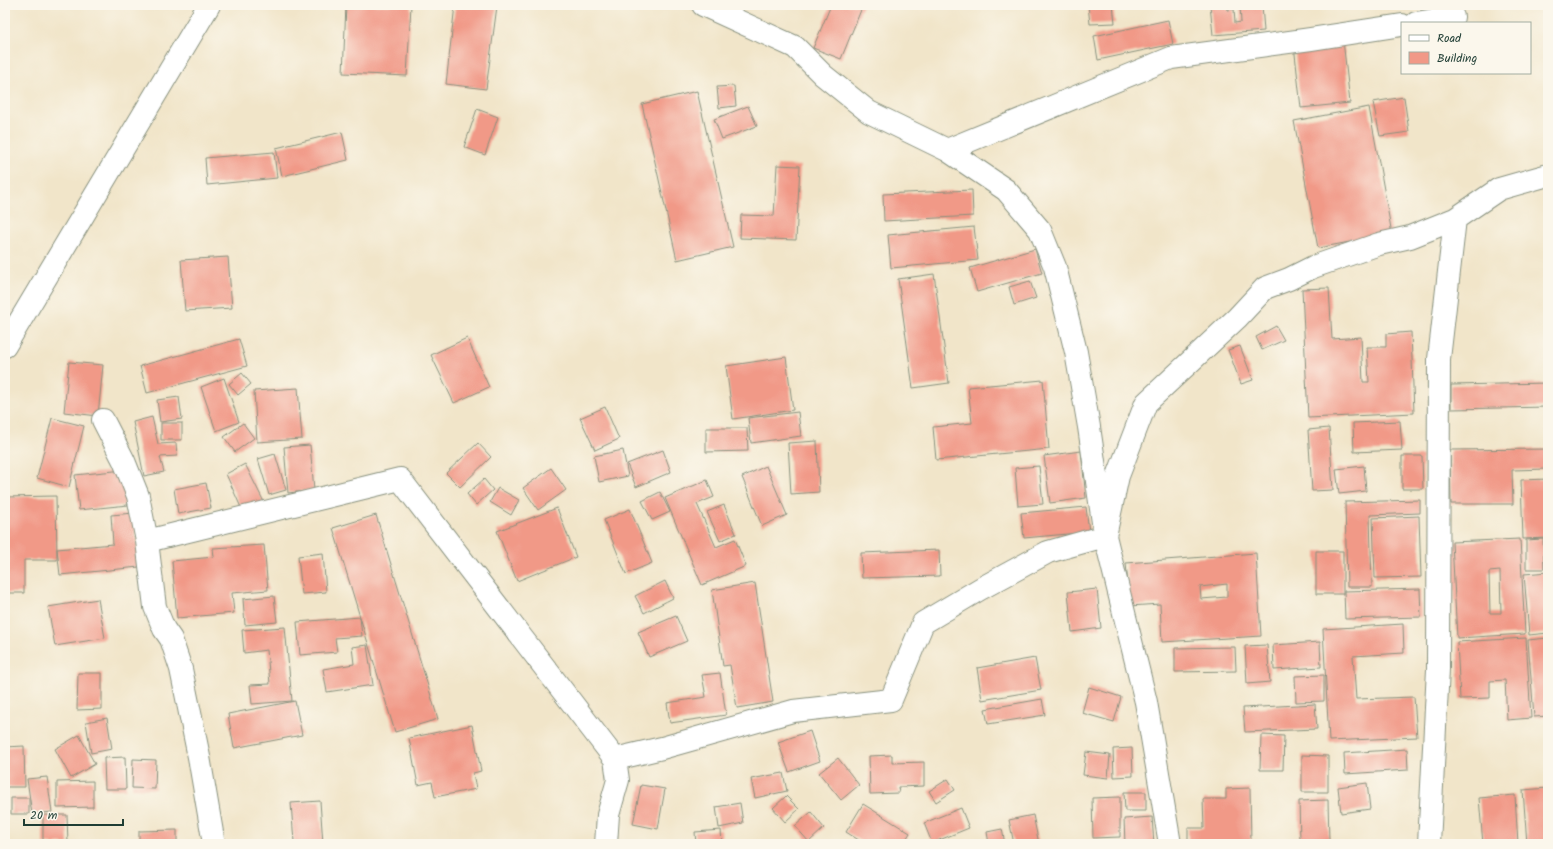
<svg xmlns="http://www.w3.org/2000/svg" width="1553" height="849" viewBox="0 0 1553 849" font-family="Kalam,sans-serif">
  <rect width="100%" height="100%" fill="#fbf7ec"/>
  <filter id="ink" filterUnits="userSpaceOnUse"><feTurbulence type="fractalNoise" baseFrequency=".025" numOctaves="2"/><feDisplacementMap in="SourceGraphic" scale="8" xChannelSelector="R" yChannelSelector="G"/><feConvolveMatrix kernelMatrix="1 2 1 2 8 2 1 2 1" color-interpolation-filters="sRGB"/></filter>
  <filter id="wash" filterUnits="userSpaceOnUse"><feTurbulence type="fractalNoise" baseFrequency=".012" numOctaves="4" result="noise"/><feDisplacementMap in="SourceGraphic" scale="16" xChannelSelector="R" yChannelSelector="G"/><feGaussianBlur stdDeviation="0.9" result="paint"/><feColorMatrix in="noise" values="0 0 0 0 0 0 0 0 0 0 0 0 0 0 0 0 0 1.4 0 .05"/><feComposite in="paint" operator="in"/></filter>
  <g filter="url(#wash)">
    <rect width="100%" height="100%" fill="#f1e5c9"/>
    <g id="blocks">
      <!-- building -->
      <path fill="#f19987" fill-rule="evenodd" d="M 346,5 L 411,5 L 407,76 L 343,73 Z
        M 455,5 L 497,6 L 486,89 L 446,84 Z
        M 831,5 L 863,5 L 841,59 L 813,48 Z
        M 1088,5 L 1113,5 L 1115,23 L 1090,24 Z
        M 1210,5 L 1227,5 L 1228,10 L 1234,9 L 1235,23 L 1241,22 L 1240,5 L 1262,5 L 1264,31 L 1213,35 Z
        M 1168,20 L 1173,44 L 1098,60 L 1094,36 Z
        M 1343,40 L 1350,103 L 1301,108 L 1294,45 Z
        M 734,86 L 736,106 L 719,108 L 717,87 Z
        M 697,91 L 733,247 L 677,260 L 642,104 Z
        M 1404,97 L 1409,132 L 1380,136 L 1373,102 Z
        M 748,106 L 757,126 L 722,139 L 714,119 Z
        M 1369,107 L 1392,234 L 1318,248 L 1294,121 Z
        M 477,109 L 498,117 L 485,155 L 464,147 Z
        M 342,132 L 348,160 L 282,176 L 276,148 Z
        M 274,152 L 277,178 L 207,185 L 205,158 Z
        M 777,165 L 800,166 L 796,240 L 740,238 L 741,215 L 774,216 Z
        M 972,190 L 973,216 L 884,221 L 883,194 Z
        M 974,227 L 978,260 L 891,268 L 888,235 Z
        M 1035,249 L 1042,273 L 977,292 L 970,268 Z
        M 228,257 L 232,308 L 185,311 L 181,260 Z
        M 934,274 L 949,383 L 913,388 L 898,279 Z
        M 1030,281 L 1036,298 L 1014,305 L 1009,287 Z
        M 1329,288 L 1332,339 L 1361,337 L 1363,382 L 1369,382 L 1367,347 L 1386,347 L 1386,334 L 1411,332 L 1414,413 L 1308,418 L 1302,289 Z
        M 1276,326 L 1284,340 L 1262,350 L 1256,337 Z
        M 467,338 L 489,387 L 454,403 L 431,355 Z
        M 239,339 L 247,366 L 147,393 L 140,366 Z
        M 1240,346 L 1253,380 L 1241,384 L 1228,350 Z
        M 786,357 L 793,410 L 733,419 L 726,366 Z
        M 69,362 L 103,365 L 98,416 L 64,412 Z
        M 242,373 L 251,384 L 238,395 L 229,384 Z
        M 224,378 L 239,422 L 216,431 L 201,387 Z
        M 1043,380 L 1049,449 L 936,460 L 933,427 L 972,423 L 968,387 Z
        M 1548,383 L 1548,407 L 1451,409 L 1451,385 Z
        M 298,388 L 302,439 L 257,442 L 254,391 Z
        M 179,397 L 182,419 L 160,422 L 157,400 Z
        M 605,407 L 619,439 L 595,450 L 580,418 Z
        M 798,412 L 801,436 L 751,443 L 748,418 Z
        M 152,417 L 158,444 L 176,443 L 177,456 L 160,457 L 164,472 L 144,476 L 133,422 Z
        M 52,418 L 84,426 L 69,487 L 37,478 Z
        M 1400,421 L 1402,450 L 1354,452 L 1353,423 Z
        M 161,423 L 182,423 L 182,440 L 161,440 Z
        M 243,423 L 254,438 L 235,452 L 224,437 Z
        M 706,428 L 747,428 L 748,451 L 706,452 Z
        M 1329,428 L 1333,490 L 1312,491 L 1308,430 Z
        M 817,441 L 819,492 L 791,494 L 788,443 Z
        M 478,443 L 491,457 L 460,487 L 446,473 Z
        M 310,445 L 314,490 L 288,493 L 284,447 Z
        M 1548,449 L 1548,469 L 1512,470 L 1513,504 L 1451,504 L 1450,450 Z
        M 623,450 L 628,476 L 599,482 L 594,456 Z
        M 663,450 L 671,472 L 636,487 L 627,464 Z
        M 1081,451 L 1086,498 L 1050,503 L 1044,456 Z
        M 275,454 L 286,490 L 269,495 L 258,459 Z
        M 1402,456 L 1422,456 L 1423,489 L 1402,489 Z
        M 245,464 L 264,502 L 243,512 L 226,474 Z
        M 766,466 L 787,515 L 762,526 L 742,477 Z
        M 1039,466 L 1043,504 L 1018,506 L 1015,468 Z
        M 1364,466 L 1366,491 L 1339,494 L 1336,469 Z
        M 551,468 L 566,490 L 538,510 L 523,488 Z
        M 124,470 L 128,505 L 79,510 L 75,475 Z
        M 484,479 L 493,490 L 476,505 L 467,494 Z
        M 1548,479 L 1548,538 L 1523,539 L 1521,480 Z
        M 707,480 L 714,497 L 697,504 L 716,547 L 735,539 L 746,566 L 702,585 L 665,498 Z
        M 206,483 L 211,508 L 178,514 L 174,489 Z
        M 498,488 L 519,500 L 511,515 L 490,502 Z
        M 660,492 L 670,512 L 652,520 L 642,501 Z
        M 56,496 L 57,560 L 24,560 L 24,593 L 5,593 L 5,497 Z
        M 1420,500 L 1420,513 L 1370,515 L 1372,587 L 1347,587 L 1345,502 Z
        M 724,505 L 736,534 L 720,541 L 707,512 Z
        M 1086,507 L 1089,532 L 1024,538 L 1021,513 Z
        M 557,508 L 576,557 L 517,581 L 497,531 Z
        M 630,509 L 652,563 L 626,574 L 604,520 Z
        M 134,513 L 139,567 L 60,575 L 57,549 L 113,544 L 111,515 Z
        M 376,515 L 438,719 L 395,732 L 360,617 L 362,636 L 335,638 L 337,652 L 300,655 L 297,622 L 360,617 L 333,528 Z
        M 1419,516 L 1421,577 L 1375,578 L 1373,518 Z
        M 1520,539 L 1525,634 L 1457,638 L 1452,542 ZM 1500,571 L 1501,613 L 1490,613 L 1489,572 Z
        M 1543,539 L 1544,569 L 1526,569 L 1526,540 Z
        M 264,545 L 268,590 L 232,593 L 234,613 L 177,618 L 172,561 L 214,557 L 213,548 Z
        M 939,550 L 940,576 L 862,578 L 861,553 Z
        M 1316,551 L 1343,551 L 1343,594 L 1316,594 Z
        M 323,553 L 326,592 L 302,594 L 298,556 Z
        M 1256,553 L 1261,636 L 1162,642 L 1160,604 L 1130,606 L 1126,563 ZM 1227,584 L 1227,597 L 1201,599 L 1200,587 Z
        M 1548,572 L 1548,633 L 1529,635 L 1524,574 Z
        M 665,581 L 673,598 L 644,613 L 635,596 Z
        M 755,583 L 773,702 L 737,708 L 730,665 L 723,666 L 712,590 Z
        M 1097,589 L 1101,628 L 1072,632 L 1068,592 Z
        M 1420,589 L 1421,617 L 1345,619 L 1344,591 Z
        M 274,596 L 277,622 L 245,625 L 243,599 Z
        M 98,599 L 105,638 L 55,646 L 48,607 Z
        M 676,616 L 687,641 L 649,657 L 638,632 Z
        M 1403,624 L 1404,653 L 1353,656 L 1356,699 L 1414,697 L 1417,737 L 1329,741 L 1323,629 Z
        M 285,627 L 292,701 L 252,704 L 250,685 L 270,684 L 267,650 L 244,653 L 242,630 Z
        M 1526,638 L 1531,718 L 1507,720 L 1505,680 L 1490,681 L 1490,698 L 1460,699 L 1457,642 Z
        M 1548,638 L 1548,716 L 1534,717 L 1528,640 Z
        M 1320,642 L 1321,667 L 1274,670 L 1273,645 Z
        M 367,645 L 373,685 L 327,692 L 323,669 L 354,664 L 352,647 Z
        M 1267,645 L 1270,682 L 1247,684 L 1245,646 Z
        M 1235,647 L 1236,671 L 1175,672 L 1175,648 Z
        M 1035,658 L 1041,690 L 982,700 L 977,668 Z
        M 78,673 L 102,673 L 102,709 L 77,710 Z
        M 720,673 L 726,715 L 670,723 L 667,703 L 706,697 L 702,675 Z
        M 1324,675 L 1324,701 L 1296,702 L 1295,676 Z
        M 1089,687 L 1121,697 L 1114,722 L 1082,713 Z
        M 1042,699 L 1045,715 L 988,724 L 985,709 Z
        M 295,701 L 302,735 L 234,748 L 228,714 Z
        M 1315,704 L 1317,729 L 1245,732 L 1243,708 Z
        M 107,718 L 112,749 L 91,753 L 86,722 Z
        M 472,725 L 481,771 L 473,773 L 476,789 L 435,797 L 432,782 L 418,785 L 409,738 Z
        M 810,731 L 820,761 L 789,772 L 778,742 Z
        M 79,735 L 95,764 L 71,778 L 55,749 Z
        M 1261,735 L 1284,736 L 1283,770 L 1260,770 Z
        M 24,746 L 25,787 L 5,787 L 5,747 Z
        M 1132,748 L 1133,776 L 1114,777 L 1113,749 Z
        M 1407,749 L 1408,770 L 1345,774 L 1344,753 Z
        M 1086,752 L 1110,755 L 1108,778 L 1083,775 Z
        M 892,755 L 892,763 L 924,762 L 924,786 L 898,787 L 899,793 L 870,794 L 869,756 Z
        M 1302,755 L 1328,756 L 1328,792 L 1302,792 Z
        M 125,757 L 126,789 L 105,789 L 104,758 Z
        M 838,758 L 859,785 L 841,800 L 819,773 Z
        M 133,759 L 156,760 L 155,789 L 132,788 Z
        M 783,773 L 787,791 L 755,798 L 751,779 Z
        M 47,777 L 52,812 L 32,814 L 27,779 Z
        M 948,779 L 955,790 L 936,802 L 929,791 Z
        M 93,781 L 93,807 L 57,808 L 57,782 Z
        M 1367,783 L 1370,809 L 1341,813 L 1338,787 Z
        M 641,785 L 665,789 L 658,829 L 633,824 Z
        M 1250,788 L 1251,844 L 1188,844 L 1188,828 L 1204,828 L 1203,799 L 1226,799 L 1226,789 Z
        M 1548,788 L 1548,844 L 1527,844 L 1523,790 Z
        M 1124,792 L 1146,792 L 1146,811 L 1125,811 Z
        M 1515,795 L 1518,844 L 1483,844 L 1479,798 Z
        M 786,796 L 799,809 L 785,822 L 773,808 Z
        M 1120,797 L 1120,837 L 1093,838 L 1092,798 Z
        M 11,798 L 29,798 L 29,814 L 11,814 Z
        M 1328,800 L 1329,841 L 1300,841 L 1299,801 Z
        M 320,801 L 323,844 L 285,844 L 285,843 L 294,842 L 291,803 Z
        M 740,803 L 743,823 L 719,828 L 716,807 Z
        M 863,804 L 910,833 L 903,844 L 865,844 L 846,832 Z
        M 961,808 L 969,828 L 932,843 L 924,823 Z
        M 811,812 L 824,828 L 809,842 L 795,826 Z
        M 43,815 L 67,815 L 68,844 L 43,844 Z
        M 1033,815 L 1039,844 L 1014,844 L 1009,820 Z
        M 1152,817 L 1154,844 L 1125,844 L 1124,819 Z
        M 1002,829 L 1005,844 L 989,844 L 987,832 Z
        M 177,830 L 177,844 L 139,844 L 139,831 Z
        M 721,830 L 722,844 L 696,844 L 695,832 Z"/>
    </g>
  </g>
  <g filter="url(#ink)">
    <use href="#blocks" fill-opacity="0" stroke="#88917e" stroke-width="1"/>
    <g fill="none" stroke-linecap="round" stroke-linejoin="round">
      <defs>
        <path id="street" d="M 703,5 L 795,47 L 823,75 L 869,112 L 947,150 L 1006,190 L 1040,230 L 1055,267 L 1076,352 L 1089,427 L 1105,536 L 1146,702 L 1170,844
          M 1416,23 L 1453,17
          M 947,150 L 1171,58 L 1311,39 L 1402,25
          M 103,420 L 124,461 L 138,496 L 147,541 L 155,607 L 164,629 L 171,639 L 181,669 L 199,757 L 214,844
          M 147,541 L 400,479 L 615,759
          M 606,844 L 608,815 L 618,780 L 615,759 L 662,748 L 793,711 L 891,700 L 923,623 L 980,589 L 1048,552 L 1105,536 L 1118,476 L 1146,403 L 1237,318 L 1265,288 L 1289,279 L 1313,267 L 1379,244 L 1410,237 L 1455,219 L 1499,189 L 1548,175
          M 1429,844 L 1438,669 L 1439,359 L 1455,219"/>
        <path id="highway" d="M 5,346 L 209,5"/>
      </defs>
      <!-- street casing -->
      <use href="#street" stroke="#88917e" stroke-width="24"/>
      <!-- highway casing -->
      <use href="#highway" stroke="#88917e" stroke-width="24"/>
      <!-- street -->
      <use href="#street" stroke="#fff" stroke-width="22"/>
      <!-- highway -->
      <use href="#highway" stroke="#fff" stroke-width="22"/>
    </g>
  </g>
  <!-- margin -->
  <rect width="1553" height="849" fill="none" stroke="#fbf7ec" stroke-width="20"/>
  <!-- legend -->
  <rect x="1401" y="22" width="130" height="52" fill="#fbf7ec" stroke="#a3ada2"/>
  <rect x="1409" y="35" width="20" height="6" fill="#ffffff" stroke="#a3ada2"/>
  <text x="1437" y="42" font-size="12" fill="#1f3d34">Road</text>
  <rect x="1409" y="52" width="20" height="12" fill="#f19987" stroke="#a3ada2"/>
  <text x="1437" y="62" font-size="12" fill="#1f3d34">Building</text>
  <!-- scale -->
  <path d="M24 819v6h99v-6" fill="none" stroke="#1f3d34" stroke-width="2"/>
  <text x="30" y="819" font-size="12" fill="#1f3d34" stroke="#fbf7ec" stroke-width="3" paint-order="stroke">20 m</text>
</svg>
